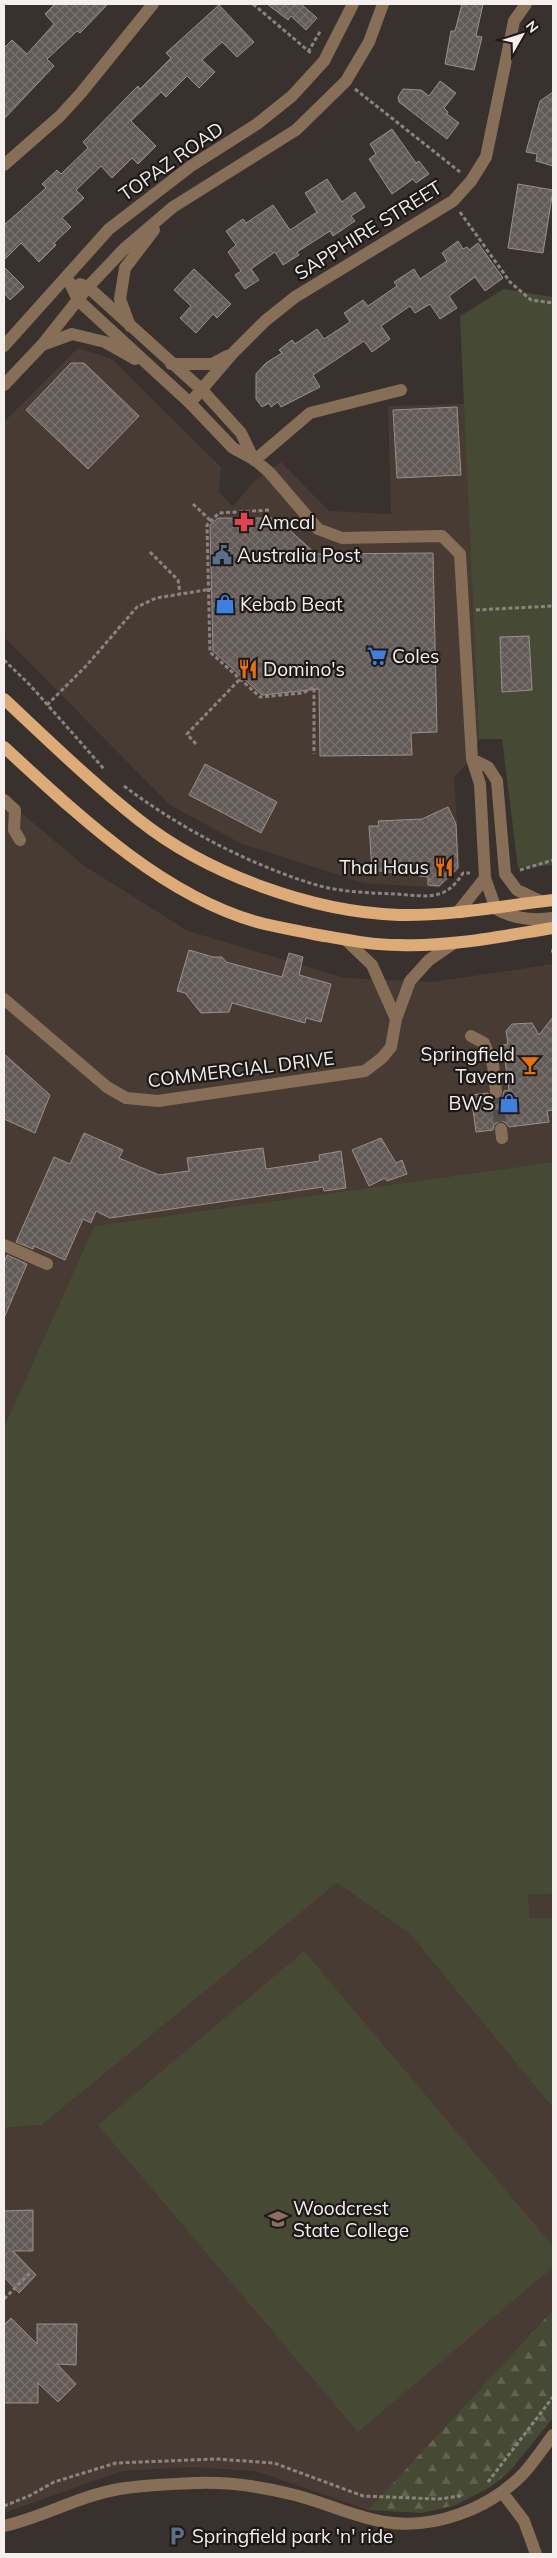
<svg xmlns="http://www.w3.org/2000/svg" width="557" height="2558" viewBox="0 0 557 2558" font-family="Mulish,sans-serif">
  <defs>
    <pattern id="forest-firs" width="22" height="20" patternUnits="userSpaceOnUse" patternTransform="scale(1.25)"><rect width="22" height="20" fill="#464933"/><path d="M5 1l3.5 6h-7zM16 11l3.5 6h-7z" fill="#616451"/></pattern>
    <pattern id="building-cross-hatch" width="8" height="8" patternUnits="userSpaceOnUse" patternTransform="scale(1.25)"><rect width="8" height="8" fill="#625a56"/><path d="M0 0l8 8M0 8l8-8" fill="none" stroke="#79726f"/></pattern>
  </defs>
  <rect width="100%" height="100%" fill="#38312d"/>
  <!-- built -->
  <path fill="#483b34" d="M 78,348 L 112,359 L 221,467 L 219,492 L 233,507 L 252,483 L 281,462 L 329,511 L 391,514 L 388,406 L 465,404 L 479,739 L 472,759 L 454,777 L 460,868 L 440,888 L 364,883 L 242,844 L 170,805 L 4,637 L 4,422 Z
    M 4,798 L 83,865 L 188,931 L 345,978 L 432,982 L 553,964 L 553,1162 L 94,1226 L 4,1427 Z
    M 337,1883 L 409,1933 L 553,2108 L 553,2310 L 368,2510 L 256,2471 L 190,2467 L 122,2471 L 4,2513 L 4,2128 L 42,2125 Z
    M 553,1894 L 553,1918 L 530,1918 L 528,1895 Z"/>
  <!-- green -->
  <path fill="#464933" d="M 504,289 L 553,297 L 553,865 L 518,868 L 502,739 L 479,739 L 460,316 Z
    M 553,1162 L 553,1894 L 528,1895 L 530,1918 L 553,1918 L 553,2108 L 409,1933 L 337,1883 L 42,2125 L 4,2128 L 4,1427 L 94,1226 Z
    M 304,1951 L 553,2246 L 553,2267 L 358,2432 L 98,2125 Z"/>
  <!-- forest -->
  <path fill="url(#forest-firs)" d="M 553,2310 L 553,2418 L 509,2472 L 492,2486 L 456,2505 L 422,2513 L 368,2510 Z"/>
  <!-- building -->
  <path fill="url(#building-cross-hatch)" stroke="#99908c" d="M 55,4 L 108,4 L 80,33 L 77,31 L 47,59 L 54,66 L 4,119 L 4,48 L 12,40 L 27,54 L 54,24 L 45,14 Z
    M 267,4 L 301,4 L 317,18 L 306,30 L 291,16 L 288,20 Z
    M 462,4 L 483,4 L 476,36 L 482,37 L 474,70 L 445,64 L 451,31 L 455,31 Z
    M 219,5 L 254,42 L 237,57 L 222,42 L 202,60 L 215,72 L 199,88 L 187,76 L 166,97 L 161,92 L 131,121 L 156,146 L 138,164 L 132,158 L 112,178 L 101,166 L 76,190 L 84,198 L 62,218 L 71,227 L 54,243 L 56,245 L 39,262 L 21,243 L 4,260 L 4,225 L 46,188 L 42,184 L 57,170 L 61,174 L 88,148 L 83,142 L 138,86 L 140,89 L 171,58 L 166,53 Z
    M 440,81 L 456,93 L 444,108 L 448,112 L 447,114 L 459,123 L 447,139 L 399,102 L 398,97 L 403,89 L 421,90 L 429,96 Z
    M 553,92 L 553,166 L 536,161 L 537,154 L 526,152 L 540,101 Z
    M 392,129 L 416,163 L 419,161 L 429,174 L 416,183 L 413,179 L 392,194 L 369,159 L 376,154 L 370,144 Z
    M 327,179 L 342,202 L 355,192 L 365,207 L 351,216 L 355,221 L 333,236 L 330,231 L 297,252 L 299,255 L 283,265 L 275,252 L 251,269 L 259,280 L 245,289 L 235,275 L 241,271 L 228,252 L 236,245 L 226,231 L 243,219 L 246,223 L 273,205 L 290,230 L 317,212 L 305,193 Z
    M 518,184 L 553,190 L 543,253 L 508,248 Z
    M 458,241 L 463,249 L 467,247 L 469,250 L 478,243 L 503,278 L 485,291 L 475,277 L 449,296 L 457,308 L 440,319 L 430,304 L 415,313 L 410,306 L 381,326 L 390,339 L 372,352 L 364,341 L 313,375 L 320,387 L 281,407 L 278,402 L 271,407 L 269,403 L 262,407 L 256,399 L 256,374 L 266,363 L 282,353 L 279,350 L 292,340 L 295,344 L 317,329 L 324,339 L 350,322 L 344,313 L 363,300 L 368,306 L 397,286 L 394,282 L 414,269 L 420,279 L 447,261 L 442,253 Z
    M 4,267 L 24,287 L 10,300 L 4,293 Z
    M 194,269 L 231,304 L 217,318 L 213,314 L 196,333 L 180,318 L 191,306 L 174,290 Z
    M 71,363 L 84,363 L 139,416 L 88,469 L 26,410 Z
    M 457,407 L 461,475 L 397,478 L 393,410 Z
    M 218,518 L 276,518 L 316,554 L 433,553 L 437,732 L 411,733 L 412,755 L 320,756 L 319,689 L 262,695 L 213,651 L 210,525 Z
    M 529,636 L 532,690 L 502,692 L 500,637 Z
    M 205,764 L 277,802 L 261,833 L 189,795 Z
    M 448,807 L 456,824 L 458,868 L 439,886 L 428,885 L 428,877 L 372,870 L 369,826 L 379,826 L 378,821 L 422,819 Z
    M 189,950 L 213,957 L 222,957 L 226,962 L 282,977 L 289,953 L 303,957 L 299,975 L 331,984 L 321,1022 L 306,1018 L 305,1023 L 232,1003 L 229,1012 L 201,1013 L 185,993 L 177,991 Z
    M 553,1017 L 553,1110 L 547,1111 L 549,1122 L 509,1127 L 505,1122 L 500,1121 L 494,1125 L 493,1130 L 476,1132 L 471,1095 L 488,1093 L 492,1099 L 497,1100 L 503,1096 L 504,1091 L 509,1090 L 503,1045 L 508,1044 L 506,1031 L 512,1024 L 532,1023 L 539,1035 Z
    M 4,1054 L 50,1095 L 35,1133 L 4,1119 Z
    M 84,1133 L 123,1150 L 119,1158 L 159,1175 L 189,1171 L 187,1158 L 263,1148 L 266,1169 L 320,1161 L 319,1155 L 341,1151 L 346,1188 L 324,1191 L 323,1187 L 110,1218 L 96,1211 L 91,1223 L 83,1219 L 65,1260 L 34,1246 L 33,1249 L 16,1242 L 54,1157 L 70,1164 Z
    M 381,1138 L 396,1163 L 402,1160 L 407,1174 L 387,1181 L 385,1178 L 369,1186 L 352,1150 Z
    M 7,1255 L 27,1264 L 4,1318 L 4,1264 Z
    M 33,2210 L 33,2251 L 13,2251 L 36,2275 L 19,2293 L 4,2277 L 4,2211 Z
    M 11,2318 L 37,2344 L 37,2324 L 77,2324 L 76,2365 L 57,2364 L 76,2384 L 58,2402 L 38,2383 L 38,2403 L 4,2403 L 4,2325 Z"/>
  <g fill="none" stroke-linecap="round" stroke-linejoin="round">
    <!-- minor-tunnel -->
    <path stroke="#544e4a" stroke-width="12" stroke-dasharray="12 6" stroke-linecap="butt" d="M 496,1092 L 501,1129"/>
    <!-- path -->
    <path stroke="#8a8481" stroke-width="3" stroke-dasharray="4 2.5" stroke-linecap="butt" d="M 253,4 L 312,54
      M 308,52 L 321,30
      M 355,89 L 460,172
      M 460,212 L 510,282 L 531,300 L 553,303
      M 193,504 L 211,521
      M 269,510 L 219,513 L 207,525 L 210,652 L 260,697 L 303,693 L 314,687 L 314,754
      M 150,552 L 178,580 L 180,593
      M 476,610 L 553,606
      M 4,660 L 30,685 L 104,769
      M 47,705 L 87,665 L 137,607 L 156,598 L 212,589
      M 196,744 L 187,734 L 240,679
      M 124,786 C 180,828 246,863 313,884 C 339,892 369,893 396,894 C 427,896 445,902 463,873 L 470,873
      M 520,870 L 553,860
      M 551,951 L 553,951
      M 4,2299 L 30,2273
      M 488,2482 L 553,2397
      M 4,2506 L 29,2496 L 54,2482 L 116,2463 L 216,2459 L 274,2463 L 363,2496 L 438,2499 L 461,2496"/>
    <!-- minor -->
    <path stroke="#876f57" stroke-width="12" d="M 4,165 L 60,116 L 81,93 L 153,4
      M 67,277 L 78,300 L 190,403 L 233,448 L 255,460 L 269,472 L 318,529 L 342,538 L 442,536 L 460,554 L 472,759 L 480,784 L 485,878 L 496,909 C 514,919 532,921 553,918
      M 80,284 L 88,287 L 202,390 L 241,433 L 254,460
      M 130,326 L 120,299 L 125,268 L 154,230
      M 42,345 L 72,334 L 105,342 L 135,359
      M 4,346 L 109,229 L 191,166 L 257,124 L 292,96 L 324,61 L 353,4
      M 171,364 L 212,364 L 227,356
      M 4,385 L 42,345 L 88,287 L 125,248 L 173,207 L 296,130 L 346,81 L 369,42 L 383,4
      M 190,403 L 232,354 L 265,321 L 295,297 L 453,201 L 471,181 L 486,157 L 514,21 L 526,4
      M 255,460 L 310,413 L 401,390
      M 472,759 L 488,767 L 497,781 L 505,874 L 517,890 L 540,901
      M 4,800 L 15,810 L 14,830 L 20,840
      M 458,912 L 485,878
      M 347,941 L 372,965 L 396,1019
      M 4,999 L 107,1087 L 126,1098 L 158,1101 L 365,1071 L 382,1058 L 391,1047 L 396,1019 L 410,981 L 429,960 L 454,943
      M 471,1036 L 484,1043 L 493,1065 L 496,1092
      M 501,1129 L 502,1138
      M 4,1245 L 47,1264
      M 502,2492 L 524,2521 L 536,2554
      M 4,2526 C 43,2517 79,2496 119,2489 C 144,2485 172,2484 198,2483 C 230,2482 264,2487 295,2495 C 326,2503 354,2517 385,2522 C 434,2530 489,2509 523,2474 C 534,2462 543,2448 553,2435"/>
    <!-- major -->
    <path stroke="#dcab78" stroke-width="12" d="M 4,699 C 48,740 92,783 139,820 C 207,874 312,912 399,915 C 451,916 502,906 553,900
      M 4,747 C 76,813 161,895 257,922 C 275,927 295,930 313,934 C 342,939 370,945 399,945 C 451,947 502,936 553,928"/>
  </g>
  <!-- icons -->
  <defs>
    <symbol id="pharmacy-bare" viewBox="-9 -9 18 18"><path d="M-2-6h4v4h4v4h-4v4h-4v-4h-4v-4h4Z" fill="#e0444e" stroke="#1d1918" stroke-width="2.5" paint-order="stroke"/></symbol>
    <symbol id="civic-bare" viewBox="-9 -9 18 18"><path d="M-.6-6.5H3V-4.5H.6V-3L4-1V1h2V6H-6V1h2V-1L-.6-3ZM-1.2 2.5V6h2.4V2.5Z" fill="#5c6f8a" stroke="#1d1918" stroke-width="2.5" paint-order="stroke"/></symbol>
    <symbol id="shop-bare" viewBox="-9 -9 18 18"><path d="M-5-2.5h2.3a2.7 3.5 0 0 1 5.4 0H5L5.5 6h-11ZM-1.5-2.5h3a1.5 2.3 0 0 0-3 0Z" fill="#3f7fe0" stroke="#1d1918" stroke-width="2.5" paint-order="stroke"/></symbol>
    <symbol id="supermarket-bare" viewBox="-9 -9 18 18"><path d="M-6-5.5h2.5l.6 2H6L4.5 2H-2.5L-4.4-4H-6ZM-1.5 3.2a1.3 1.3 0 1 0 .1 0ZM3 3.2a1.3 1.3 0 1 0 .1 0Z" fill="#3f7fe0" stroke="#1d1918" stroke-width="2.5" paint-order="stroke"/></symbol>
    <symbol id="restaurant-bare" viewBox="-9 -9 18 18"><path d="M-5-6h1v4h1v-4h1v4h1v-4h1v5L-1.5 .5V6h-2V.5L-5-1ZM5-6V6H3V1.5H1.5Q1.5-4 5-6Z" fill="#e8710a" stroke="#1d1918" stroke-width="2.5" paint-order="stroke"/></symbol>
    <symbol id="bar-bare" viewBox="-9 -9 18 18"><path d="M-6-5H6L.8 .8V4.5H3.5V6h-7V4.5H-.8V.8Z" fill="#e8710a" stroke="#1d1918" stroke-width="2.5" paint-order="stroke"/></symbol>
    <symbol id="school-bare" viewBox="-9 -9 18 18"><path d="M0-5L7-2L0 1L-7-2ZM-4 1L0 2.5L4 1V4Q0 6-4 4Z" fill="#8d6e63" stroke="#1d1918" stroke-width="2.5" paint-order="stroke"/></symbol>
    <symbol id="parking-bare" viewBox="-9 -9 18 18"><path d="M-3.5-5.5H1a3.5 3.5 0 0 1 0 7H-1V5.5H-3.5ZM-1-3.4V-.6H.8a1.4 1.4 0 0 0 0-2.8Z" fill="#5c6f8a" stroke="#1d1918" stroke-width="2.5" paint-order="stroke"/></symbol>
  </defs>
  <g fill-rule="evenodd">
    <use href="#pharmacy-bare" x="230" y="508" width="28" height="28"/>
    <use href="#civic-bare" x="208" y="541" width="28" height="28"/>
    <use href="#shop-bare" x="211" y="590" width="28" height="28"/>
    <use href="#supermarket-bare" x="363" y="642" width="28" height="28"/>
    <use href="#restaurant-bare" x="234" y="655" width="28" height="28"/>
    <use href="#restaurant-bare" x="430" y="853" width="28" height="28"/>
    <use href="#bar-bare" x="516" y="1051" width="28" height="28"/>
    <use href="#shop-bare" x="495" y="1089" width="28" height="28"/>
    <use href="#school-bare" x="264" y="2205" width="28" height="28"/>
    <use href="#parking-bare" x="163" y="2522" width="28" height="28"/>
  </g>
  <g text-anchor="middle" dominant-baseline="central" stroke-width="4.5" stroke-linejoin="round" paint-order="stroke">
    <!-- street labels -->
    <g font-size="19" fill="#f5f0ee" stroke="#1d1918">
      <text transform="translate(171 161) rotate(-35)">TOPAZ ROAD</text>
      <text transform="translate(368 230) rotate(-32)">SAPPHIRE STREET</text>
      <text transform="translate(241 1069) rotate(-7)">COMMERCIAL DRIVE</text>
    </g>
    <!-- poi labels -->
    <g font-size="19" fill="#f5f0ee" stroke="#1d1918" text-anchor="start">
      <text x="259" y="522">Amcal</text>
      <text x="237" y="555">Australia Post</text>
      <text x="240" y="604">Kebab Beat</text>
      <text x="392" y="656">Coles</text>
      <text x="263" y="669">Domino's</text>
      <text x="429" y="867" text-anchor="end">Thai Haus</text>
      <text x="515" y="1054" text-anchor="end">Springfield<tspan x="515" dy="22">Tavern</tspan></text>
      <text x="494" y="1103" text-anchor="end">BWS</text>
      <text x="293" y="2208">Woodcrest<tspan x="293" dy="22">State College</tspan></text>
      <text x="192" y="2536">Springfield park 'n' ride</text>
    </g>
  </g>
  <!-- border -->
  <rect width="557" height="2558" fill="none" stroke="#f5f0ee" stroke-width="10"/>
  <!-- north arrow -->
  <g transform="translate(522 35) rotate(51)" stroke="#1d1918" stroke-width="4" paint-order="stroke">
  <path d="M0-4L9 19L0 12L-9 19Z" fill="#f5f0ee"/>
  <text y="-8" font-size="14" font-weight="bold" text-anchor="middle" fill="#f5f0ee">N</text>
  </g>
</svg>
